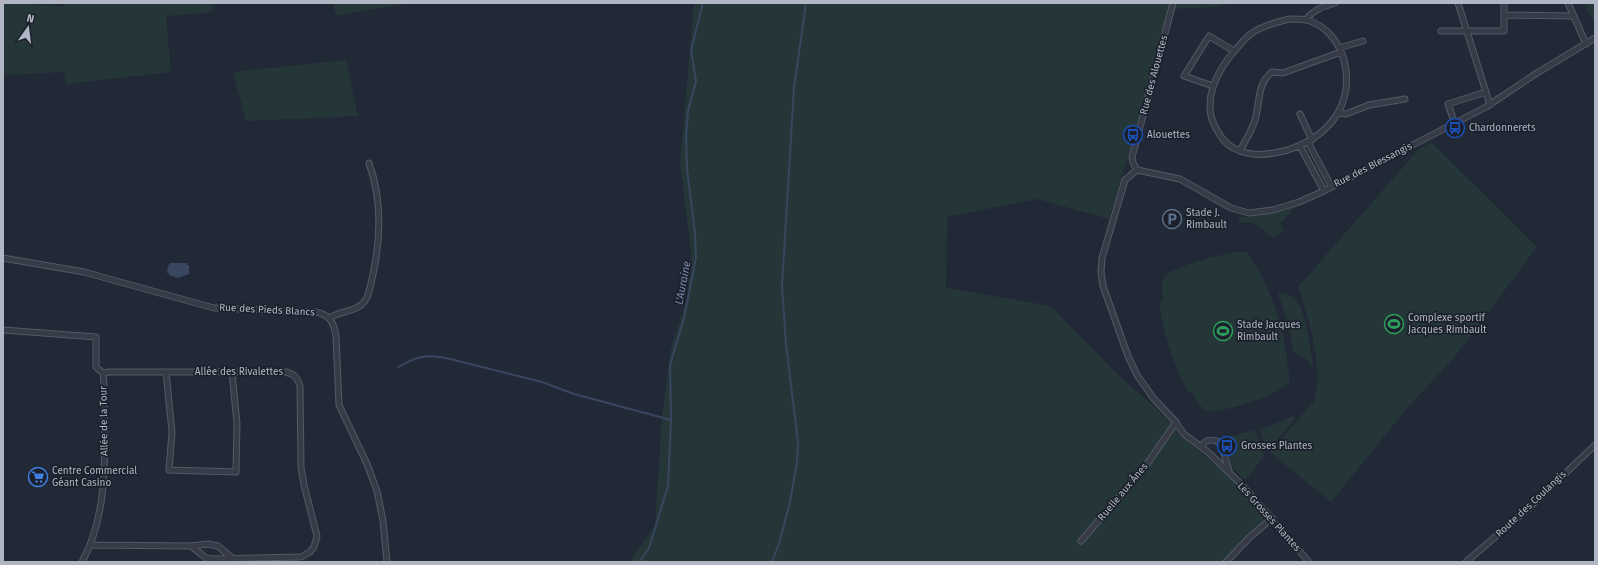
<svg xmlns="http://www.w3.org/2000/svg" width="1598" height="565" viewBox="0 0 1598 565" font-family="'Fira Sans',sans-serif">
  <rect width="100%" height="100%" fill="#222936"/>
  <!-- green -->
  <path fill="#253638" d="M 3,3 L 43,5 L 63,7 L 64,3 L 212,3 L 213,12 L 166,16 L 171,72 L 66,84 L 64,72 L 3,75 Z
    M 333,3 L 409,3 L 336,16 Z
    M 694,3 L 1230,3 L 1216,7 L 1172,9 L 1109,219 L 1037,199 L 947,217 L 946,288 L 1051,306 L 1114,371 L 1174,425 L 1177,433 L 1273,512 L 1223,562 L 629,562 L 655,526 L 662,415 L 671,348 L 687,298 L 691,251 L 680,163 Z
    M 1583,3 L 1595,3 L 1595,20 L 1594,21 Z
    M 346,60 L 358,116 L 246,121 L 233,72 Z
    M 1431,142 L 1537,247 L 1453,359 L 1408,407 L 1331,502 L 1270,452 L 1314,401 C 1325,371 1308,316 1298,287 L 1419,149 Z
    M 1292,206 L 1295,207 L 1294,209 L 1280,223 L 1284,230 L 1273,238 C 1262,230 1257,219 1241,223 L 1239,221 L 1239,217 L 1263,215 Z
    M 1243,251 L 1248,253 L 1250,256 C 1270,288 1283,323 1287,360 C 1288,367 1290,375 1289,382 C 1282,394 1222,413 1208,411 C 1200,409 1196,399 1192,392 L 1189,394 C 1174,365 1163,334 1159,301 L 1163,301 C 1163,294 1160,285 1163,279 C 1169,266 1228,253 1243,251 Z
    M 1278,292 C 1285,293 1293,295 1297,301 C 1307,314 1311,352 1313,369 L 1305,358 L 1294,353 L 1288,323 Z
    M 1293,416 L 1295,419 L 1269,449 L 1267,450 L 1260,430 Z
    M 1255,430 L 1264,456 L 1248,477 L 1244,479 L 1233,469 L 1229,455 L 1231,454 L 1228,444 L 1226,444 L 1224,440 L 1221,439 Z"/>
  <!-- water -->
  <path fill="#39465f" d="M 170,263 L 187,263 L 187,265 L 189,265 L 189,274 L 178,278 L 169,275 L 169,273 L 167,273 L 168,265 L 169,265 Z"/>
  <g fill="none" stroke-linecap="round" stroke-linejoin="round">
    <!-- stream -->
    <path stroke="#39465f" stroke-width="2" d="M 398,367 C 416,357 425,354 446,358 L 542,382 L 574,394 L 671,420
      M 639,562 L 649,548 L 668,486 L 671,419 L 670,365 L 684,318 L 696,258 L 695,233 L 687,169 L 686,138 L 688,111 L 696,81 L 691,50 L 703,3
      M 772,562 L 779,544 L 790,502 L 797,462 L 798,442 L 786,344 L 782,286 L 794,88 L 806,3"/>
    <defs>
      <path id="minor" d="M 1458,3 L 1490,105
        M 1568,3 L 1586,44
        M 1504,15 L 1574,16
        M 1289,19 C 1295,19 1301,19 1307,20 C 1344,31 1356,79 1339,111 C 1328,131 1309,143 1288,150 C 1272,154 1256,157 1240,151 C 1230,148 1223,141 1218,132 C 1199,103 1217,70 1237,48 C 1242,42 1248,35 1255,31 C 1265,25 1278,22 1289,19 Z
        M 1306,20 C 1312,10 1325,6 1335,3
        M 1441,31 L 1504,31 L 1504,3
        M 1339,48 L 1363,41
        M 1213,86 L 1184,76 L 1209,36 L 1234,51
        M 1338,113 L 1346,114 L 1369,105 L 1405,99
        M 1300,114 L 1312,140
        M 1455,124 L 1448,104 L 1486,92
        M 1308,142 L 1331,186
        M 1300,146 L 1324,191
        M 1240,151 C 1245,141 1252,131 1255,120 C 1260,103 1257,83 1272,72 L 1283,73 L 1341,52
        M 1137,170 L 1180,179 L 1231,208 L 1249,213 L 1273,210 L 1299,202 L 1324,191 L 1486,107 L 1537,73 L 1595,38
        M 1137,170 L 1125,180 L 1102,258 L 1101,272 L 1103,286 L 1128,356 L 1137,375 L 1154,399 L 1174,420 L 1184,434 L 1209,453 L 1241,484 L 1309,562
        M 1137,170 L 1133,163 L 1132,157 L 1173,3
        M 3,258 L 84,272 L 214,308 L 315,312 C 329,314 334,322 336,336 L 339,405 L 367,464 L 377,491 L 383,521 L 387,562
        M 329,318 C 340,311 357,312 365,301 C 370,293 371,283 373,274 C 381,237 382,199 369,163
        M 3,330 L 96,337 L 96,367 L 103,373
        M 166,372 L 172,432 L 169,470 L 236,472 L 237,424 L 232,372
        M 103,373 L 109,372 L 286,372 C 294,374 297,377 300,386 L 301,467 L 304,485 L 317,536 L 314,547 L 310,552 L 301,557 L 212,559 L 206,558 L 191,546
        M 1201,447 C 1206,438 1213,439 1221,443 L 1229,471
        M 1081,541 L 1145,467 L 1176,422
        M 90,545 L 191,546 L 208,544 L 218,546 L 232,558
        M 82,562 C 111,509 104,444 104,385 L 103,373
        M 1226,562 L 1249,538 L 1272,518
        M 1466,562 L 1530,507 L 1595,445"/>
    </defs>
    <!-- minor casing -->
    <use href="#minor" stroke="#535965" stroke-width="7"/>
    <!-- minor -->
    <use href="#minor" stroke="#363b47" stroke-width="5"/>
  </g>
  <!-- icons -->
  <defs>
    <symbol id="bus-ring" viewBox="-11 -11 22 22"><circle r="9.5" fill="#1b202c" stroke="#1a4fb4" stroke-width="1.5"/><path d="M-5-6H5V4H4V6H2V4H-2V6H-4V4H-5ZM-3.5-4V0h7V-4ZM-3.5 1.2v1.5H-2V1.2ZM2 1.2v1.5H3.5V1.2Z" fill="#1a4fb4"/></symbol>
    <symbol id="parking-ring" viewBox="-11 -11 22 22"><circle r="9.5" fill="#1b202c" stroke="#5c6f8a" stroke-width="1.5"/><path d="M-3.5-5.5H1a3.5 3.5 0 0 1 0 7H-1V5.5H-3.5ZM-1-3.4V-.6H.8a1.4 1.4 0 0 0 0-2.8Z" fill="#5c6f8a"/></symbol>
    <symbol id="stadium-ring" viewBox="-11 -11 22 22"><circle r="9.5" fill="#1b202c" stroke="#2e9e5b" stroke-width="1.5"/><path d="M0-5a6.5 5 0 1 0 0 10a6.5 5 0 1 0 0-10ZM-3.5-1.8h7v3.6h-7Z" fill="#2e9e5b"/></symbol>
    <symbol id="supermarket-ring" viewBox="-11 -11 22 22"><circle r="9.5" fill="#1b202c" stroke="#3f7fe0" stroke-width="1.5"/><path d="M-6-5.5h2.5l.6 2H6L4.5 2H-2.5L-4.4-4H-6ZM-1.5 3.2a1.3 1.3 0 1 0 .1 0ZM3 3.2a1.3 1.3 0 1 0 .1 0Z" fill="#3f7fe0"/></symbol>
  </defs>
  <g fill-rule="evenodd">
    <use href="#bus-ring" x="1444" y="117" width="22" height="22"/>
    <use href="#bus-ring" x="1122" y="124" width="22" height="22"/>
    <use href="#parking-ring" x="1161" y="208" width="22" height="22"/>
    <use href="#stadium-ring" x="1383" y="313" width="22" height="22"/>
    <use href="#stadium-ring" x="1212" y="320" width="22" height="22"/>
    <use href="#bus-ring" x="1216" y="435" width="22" height="22"/>
    <use href="#supermarket-ring" x="27" y="466" width="22" height="22"/>
  </g>
  <g text-anchor="middle" dominant-baseline="central" stroke-width="3.5" stroke-linejoin="round" paint-order="stroke">
    <!-- street labels -->
    <g font-size="10" fill="#b0b6c3" stroke="#1b202c">
      <text transform="translate(1154 75) rotate(-75)">Rue des Alouettes</text>
      <text transform="translate(1373 165) rotate(-27)">Rue des Blessangis</text>
      <text transform="translate(267 310) rotate(3)">Rue des Pieds Blancs</text>
      <text x="239" y="372">Allée des Rivalettes</text>
      <text transform="translate(104 421) rotate(-91)">Allée de la Tour</text>
      <text transform="translate(1123 492) rotate(-50)">Ruelle aux Ânes</text>
      <text transform="translate(1531 504) rotate(-43)">Route des Coulangis</text>
      <text transform="translate(1269 517) rotate(48)">Les Grosses Plantes</text>
    </g>
    <!-- poi labels -->
    <g font-size="10" fill="#b0b6c3" stroke="#1b202c" text-anchor="start">
      <text x="1469" y="128">Chardonnerets</text>
      <text x="1147" y="135">Alouettes</text>
      <text x="1186" y="213">Stade J.<tspan x="1186" dy="12">Rimbault</tspan></text>
      <text x="1408" y="318">Complexe sportif<tspan x="1408" dy="12">Jacques Rimbault</tspan></text>
      <text x="1237" y="325">Stade Jacques<tspan x="1237" dy="12">Rimbault</tspan></text>
      <text x="1241" y="446">Grosses Plantes</text>
      <text x="52" y="471">Centre Commercial<tspan x="52" dy="12">Géant Casino</tspan></text>
    </g>
    <!-- water labels -->
    <g font-size="11" font-style="italic" fill="#7b8baa" stroke="#1b202c">
      <text transform="translate(683 283) rotate(-79)">L'Auraine</text>
    </g>
  </g>
  <!-- border -->
  <rect width="1598" height="565" fill="none" stroke="#b0b6c3" stroke-width="8"/>
  <!-- north arrow -->
  <g transform="translate(28 28) rotate(14)" stroke="#1b202c" stroke-width="3" paint-order="stroke">
  <path d="M0-3L7 15L0 10L-7 15Z" fill="#b0b6c3"/>
  <text y="-6" font-size="11" font-weight="bold" text-anchor="middle" fill="#b0b6c3">N</text>
  </g>
</svg>
